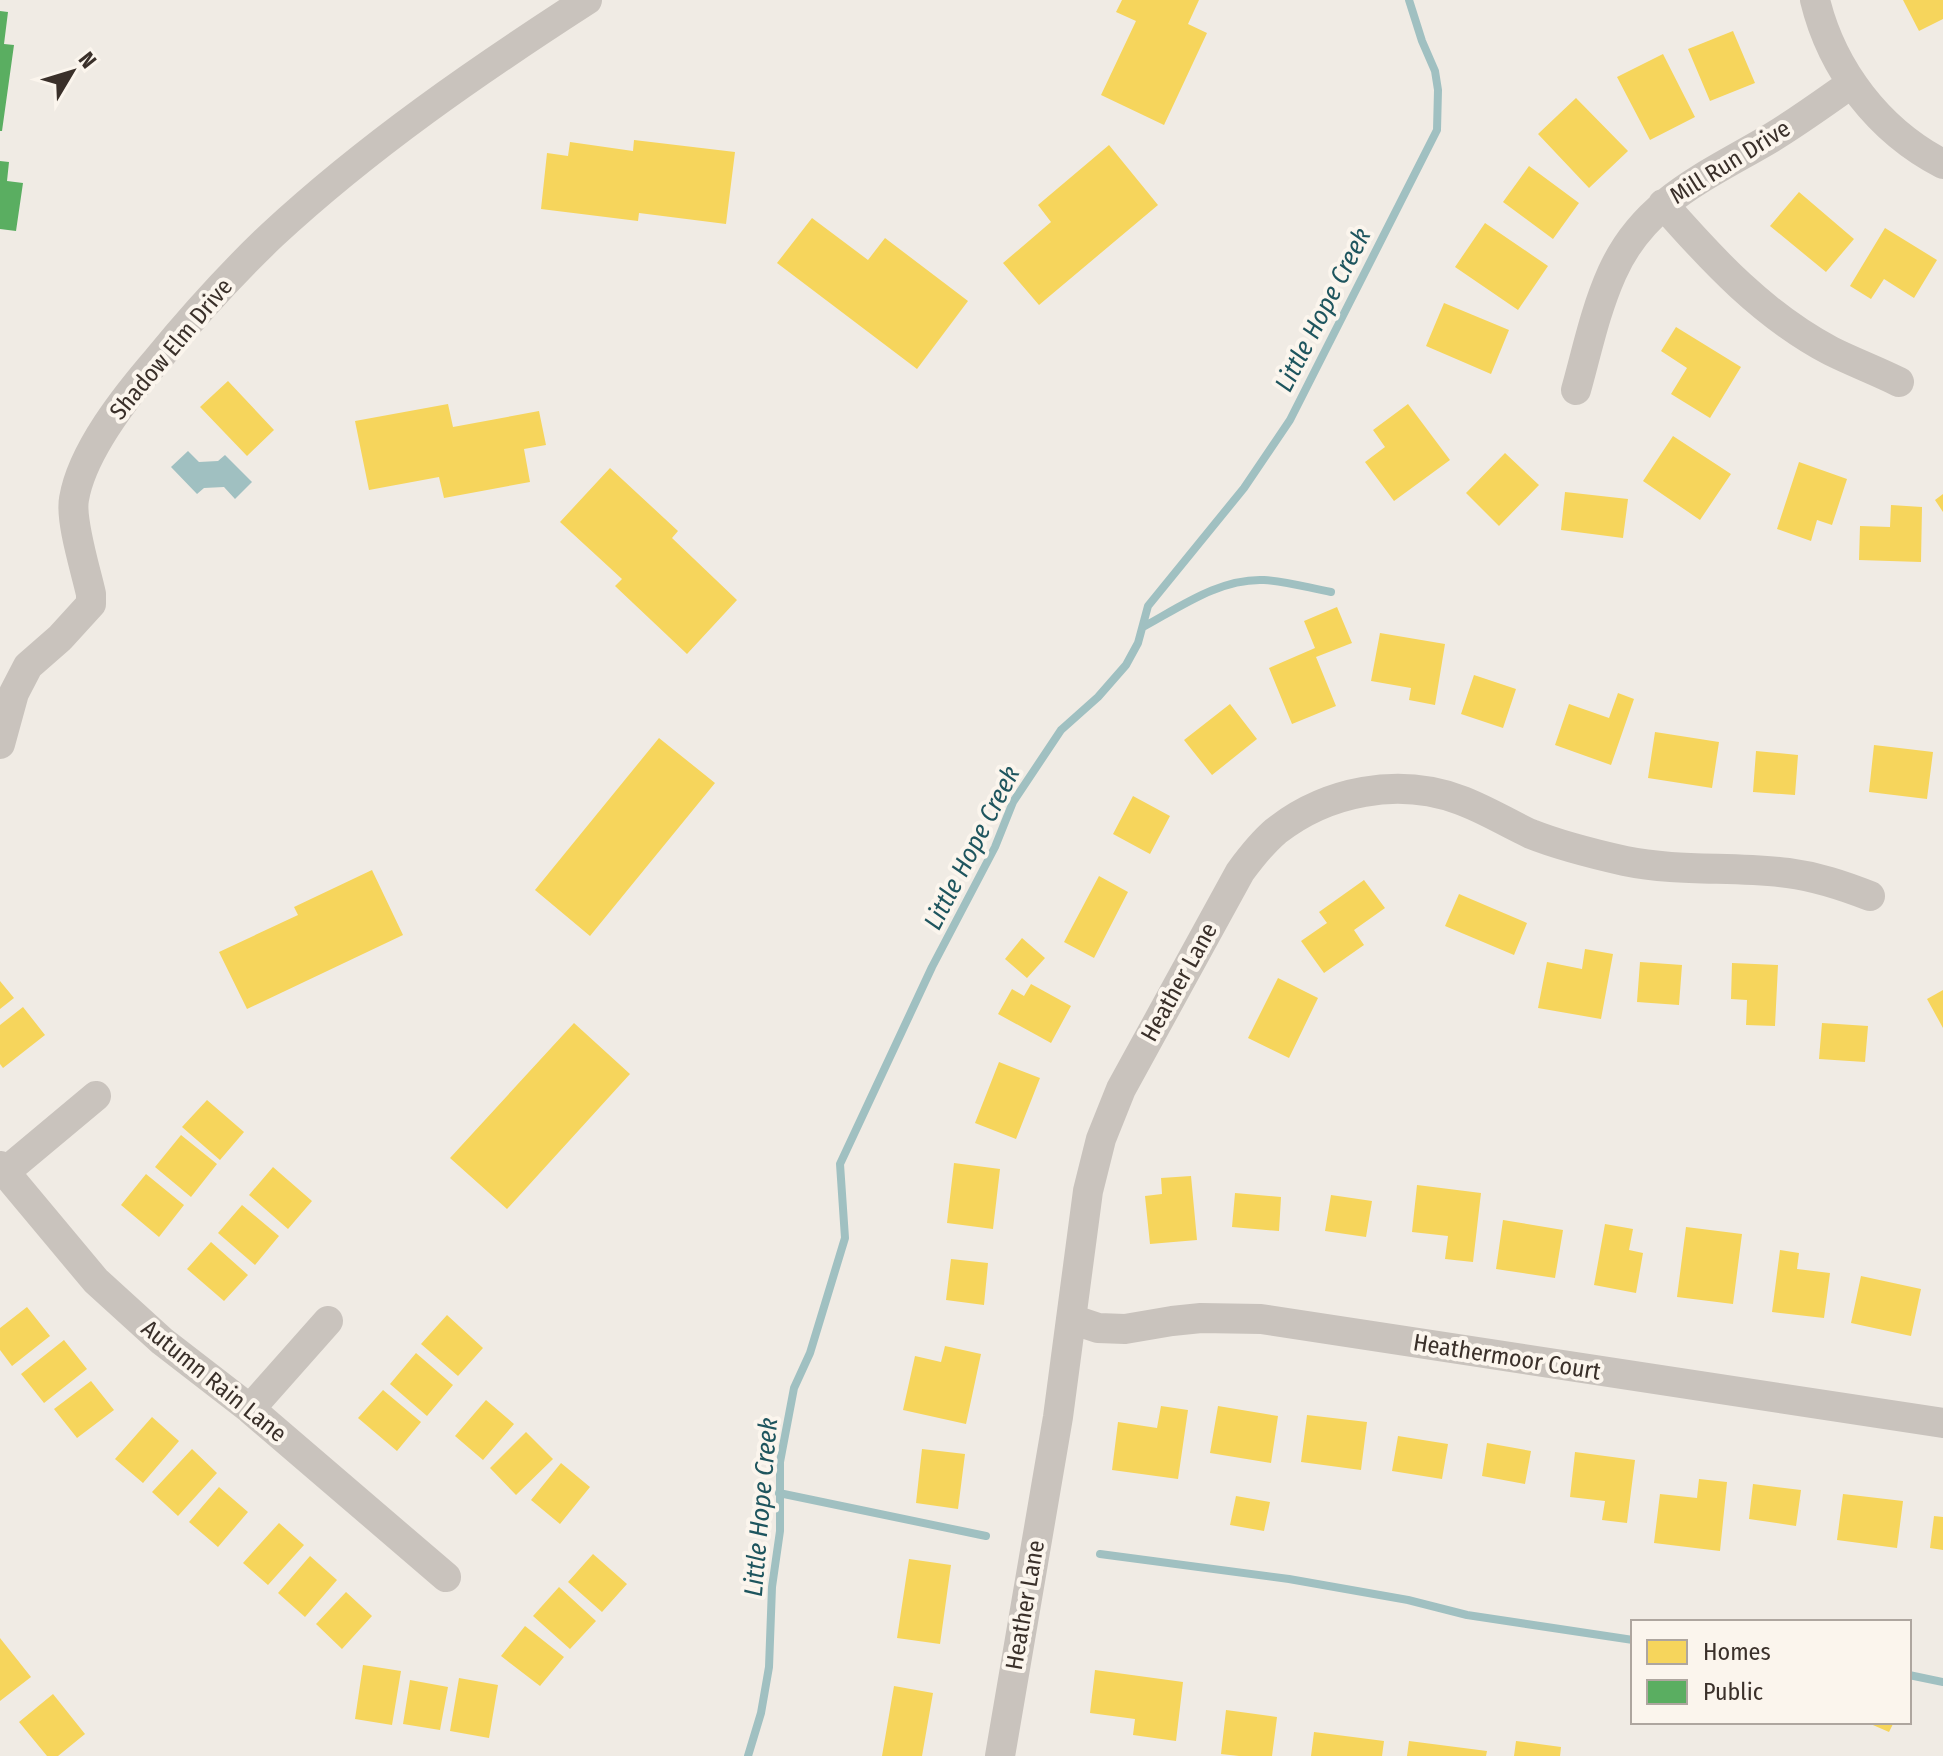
<svg xmlns="http://www.w3.org/2000/svg" width="1943" height="1756" viewBox="0 0 1943 1756" font-family="'Fira Sans Condensed',sans-serif">
  <rect width="100%" height="100%" fill="#f0ebe4"/>
  <!-- water -->
  <path fill="#a0c0c1" d="M 188,451 L 199,462 L 218,461 L 225,455 L 252,482 L 235,499 L 224,487 L 204,488 L 197,494 L 171,467 Z"/>
  <!-- homes -->
  <path fill="#f6d55c" d="M 1122,0 L 1199,0 L 1188,24 L 1207,33 L 1164,125 L 1101,95 L 1136,21 L 1116,12 Z
    M 1903,0 L 1943,0 L 1943,19 L 1919,31 Z
    M 1733,31 L 1755,83 L 1710,101 L 1688,49 Z
    M 1663,54 L 1695,117 L 1650,140 L 1617,77 Z
    M 1576,98 L 1628,151 L 1589,188 L 1538,134 Z
    M 634,140 L 735,152 L 726,224 L 639,213 L 638,221 L 541,209 L 547,153 L 568,156 L 570,142 L 633,151 Z
    M 1109,145 L 1158,205 L 1039,305 L 1003,263 L 1051,222 L 1038,205 Z
    M 1529,166 L 1579,203 L 1553,239 L 1503,202 Z
    M 1799,192 L 1854,239 L 1826,272 L 1770,226 Z
    M 812,218 L 868,260 L 885,238 L 968,301 L 917,369 L 777,263 Z
    M 1485,223 L 1548,266 L 1518,310 L 1455,267 Z
    M 1885,228 L 1937,260 L 1914,298 L 1884,279 L 1871,299 L 1850,286 Z
    M 1444,303 L 1509,330 L 1491,374 L 1426,346 Z
    M 1676,327 L 1741,367 L 1710,418 L 1671,394 L 1687,368 L 1661,351 Z
    M 228,381 L 274,430 L 247,456 L 200,407 Z
    M 448,404 L 453,427 L 539,411 L 546,445 L 524,449 L 530,482 L 444,498 L 439,477 L 369,490 L 355,421 Z
    M 1408,404 L 1450,460 L 1394,501 L 1365,462 L 1385,447 L 1373,430 Z
    M 1673,436 L 1731,474 L 1700,520 L 1643,481 Z
    M 1505,453 L 1539,485 L 1499,526 L 1466,493 Z
    M 1799,462 L 1847,479 L 1832,525 L 1817,520 L 1811,541 L 1777,529 Z
    M 610,468 L 678,531 L 672,538 L 737,600 L 687,654 L 615,586 L 622,579 L 560,522 Z
    M 1565,492 L 1628,499 L 1623,538 L 1561,530 Z
    M 1943,494 L 1943,512 L 1935,500 Z
    M 1891,505 L 1922,507 L 1921,562 L 1859,560 L 1860,526 L 1890,527 Z
    M 1337,607 L 1352,643 L 1316,657 L 1336,706 L 1292,724 L 1269,668 L 1315,648 L 1304,621 Z
    M 1380,633 L 1445,644 L 1435,705 L 1409,700 L 1411,688 L 1371,681 Z
    M 1474,675 L 1516,689 L 1503,728 L 1461,714 Z
    M 1618,693 L 1634,699 L 1611,765 L 1555,745 L 1569,704 L 1609,718 Z
    M 1230,704 L 1257,739 L 1212,775 L 1184,740 Z
    M 1655,732 L 1719,742 L 1712,788 L 1648,778 Z
    M 659,738 L 715,783 L 590,936 L 535,890 Z
    M 1874,745 L 1933,752 L 1927,799 L 1869,792 Z
    M 1756,751 L 1798,755 L 1795,795 L 1753,792 Z
    M 1133,796 L 1170,816 L 1150,854 L 1113,834 Z
    M 372,870 L 403,935 L 247,1009 L 219,952 L 298,915 L 294,907 Z
    M 1099,876 L 1128,892 L 1094,958 L 1064,942 Z
    M 1364,880 L 1385,908 L 1354,930 L 1364,945 L 1324,973 L 1301,941 L 1327,923 L 1319,912 Z
    M 1459,894 L 1527,923 L 1514,955 L 1445,926 Z
    M 1022,938 L 1045,958 L 1027,978 L 1005,959 Z
    M 1585,949 L 1613,954 L 1601,1019 L 1538,1008 L 1547,962 L 1582,969 Z
    M 1640,962 L 1682,965 L 1679,1005 L 1637,1002 Z
    M 1732,963 L 1778,965 L 1775,1026 L 1746,1025 L 1747,1000 L 1731,999 Z
    M 1278,978 L 1318,998 L 1289,1058 L 1248,1038 Z
    M 0,981 L 14,998 L 0,1009 Z
    M 1031,984 L 1071,1006 L 1051,1043 L 998,1014 L 1012,989 L 1024,996 Z
    M 1943,990 L 1943,1028 L 1927,999 Z
    M 23,1007 L 45,1035 L 3,1068 L 0,1064 L 0,1025 Z
    M 574,1023 L 630,1074 L 507,1209 L 450,1158 Z
    M 1822,1023 L 1868,1026 L 1865,1062 L 1819,1059 Z
    M 999,1062 L 1040,1078 L 1016,1139 L 975,1123 Z
    M 207,1100 L 244,1132 L 220,1160 L 182,1127 Z
    M 181,1135 L 217,1164 L 191,1197 L 155,1167 Z
    M 954,1163 L 1000,1169 L 993,1229 L 947,1223 Z
    M 273,1167 L 312,1201 L 288,1229 L 249,1195 Z
    M 146,1174 L 184,1205 L 159,1237 L 121,1205 Z
    M 1191,1176 L 1197,1240 L 1150,1244 L 1145,1196 L 1162,1194 L 1161,1178 Z
    M 1417,1185 L 1481,1193 L 1473,1262 L 1445,1259 L 1448,1236 L 1412,1232 Z
    M 1235,1193 L 1281,1197 L 1279,1231 L 1232,1227 Z
    M 1331,1195 L 1372,1201 L 1366,1237 L 1325,1231 Z
    M 242,1205 L 279,1236 L 255,1265 L 218,1233 Z
    M 1503,1220 L 1563,1230 L 1555,1278 L 1496,1269 Z
    M 1605,1224 L 1633,1229 L 1629,1250 L 1643,1253 L 1636,1293 L 1594,1285 Z
    M 1686,1227 L 1742,1234 L 1733,1304 L 1677,1297 Z
    M 211,1242 L 248,1275 L 224,1301 L 187,1269 Z
    M 1780,1250 L 1799,1253 L 1797,1269 L 1830,1273 L 1824,1318 L 1772,1312 Z
    M 951,1259 L 988,1263 L 984,1305 L 946,1300 Z
    M 1861,1276 L 1921,1289 L 1911,1336 L 1851,1323 Z
    M 27,1307 L 50,1336 L 12,1366 L 0,1350 L 0,1328 Z
    M 447,1315 L 483,1348 L 458,1376 L 421,1344 Z
    M 64,1340 L 87,1369 L 44,1403 L 21,1374 Z
    M 945,1346 L 981,1354 L 966,1424 L 903,1410 L 915,1356 L 941,1362 Z
    M 416,1353 L 453,1385 L 427,1416 L 390,1384 Z
    M 91,1381 L 114,1410 L 77,1438 L 54,1409 Z
    M 383,1390 L 421,1422 L 397,1451 L 358,1418 Z
    M 486,1400 L 514,1424 L 483,1460 L 455,1436 Z
    M 1161,1406 L 1188,1410 L 1178,1479 L 1112,1470 L 1118,1422 L 1157,1428 Z
    M 1218,1406 L 1278,1416 L 1271,1463 L 1210,1453 Z
    M 1307,1415 L 1367,1422 L 1361,1470 L 1301,1462 Z
    M 152,1417 L 179,1441 L 143,1483 L 115,1459 Z
    M 526,1432 L 553,1459 L 516,1495 L 490,1468 Z
    M 1398,1436 L 1448,1444 L 1442,1479 L 1392,1471 Z
    M 1487,1443 L 1531,1451 L 1525,1484 L 1482,1476 Z
    M 192,1449 L 217,1473 L 178,1516 L 152,1492 Z
    M 922,1449 L 965,1454 L 958,1509 L 916,1503 Z
    M 1575,1452 L 1635,1460 L 1627,1523 L 1602,1520 L 1605,1501 L 1570,1497 Z
    M 561,1463 L 590,1487 L 560,1524 L 531,1500 Z
    M 1699,1479 L 1727,1482 L 1720,1551 L 1654,1543 L 1660,1494 L 1697,1498 Z
    M 1753,1484 L 1801,1490 L 1796,1526 L 1749,1519 Z
    M 219,1487 L 248,1512 L 218,1547 L 189,1522 Z
    M 1843,1494 L 1903,1501 L 1897,1548 L 1837,1540 Z
    M 1236,1496 L 1270,1502 L 1264,1531 L 1230,1525 Z
    M 1934,1516 L 1943,1517 L 1943,1550 L 1930,1548 Z
    M 279,1523 L 304,1545 L 268,1585 L 243,1563 Z
    M 593,1554 L 627,1584 L 602,1612 L 568,1582 Z
    M 310,1556 L 337,1580 L 305,1617 L 278,1593 Z
    M 909,1559 L 951,1565 L 940,1644 L 897,1638 Z
    M 559,1587 L 596,1621 L 570,1649 L 533,1616 Z
    M 346,1592 L 372,1616 L 342,1649 L 316,1624 Z
    M 525,1626 L 564,1657 L 540,1686 L 501,1656 Z
    M 0,1638 L 31,1677 L 0,1701 Z
    M 363,1665 L 401,1671 L 392,1725 L 355,1719 Z
    M 1095,1670 L 1183,1682 L 1176,1741 L 1133,1735 L 1135,1719 L 1090,1713 Z
    M 459,1678 L 498,1685 L 489,1738 L 450,1731 Z
    M 410,1680 L 448,1687 L 440,1730 L 403,1724 Z
    M 894,1686 L 933,1693 L 922,1756 L 882,1756 Z
    M 53,1694 L 85,1734 L 58,1756 L 47,1756 L 19,1722 Z
    M 1226,1710 L 1277,1717 L 1272,1756 L 1239,1756 L 1221,1754 Z
    M 1866,1722 L 1894,1722 L 1889,1732 Z
    M 1314,1732 L 1384,1741 L 1382,1756 L 1311,1756 Z
    M 1409,1741 L 1487,1751 L 1486,1756 L 1407,1756 Z
    M 1516,1741 L 1561,1747 L 1560,1756 L 1514,1756 Z"/>
  <!-- public -->
  <path fill="#5aae61" d="M 0,11 L 8,12 L 4,44 L 14,45 L 2,131 L 0,131 Z
    M 0,161 L 9,162 L 7,181 L 23,183 L 16,231 L 0,229 Z"/>
  <g fill="none" stroke-linecap="round" stroke-linejoin="round">
    <!-- stream -->
    <path stroke="#a0c0c1" stroke-width="8" d="M 1143,627 C 1180,607 1220,578 1264,580 C 1286,581 1309,588 1331,592
      M 779,1493 L 986,1536
      M 1100,1554 L 1289,1579 L 1408,1600 L 1467,1615 L 1633,1640
      M 1909,1675 L 1943,1682
      M 748,1756 L 761,1713 L 769,1667 L 772,1587 L 780,1531 L 780,1462 L 794,1388 L 810,1353 L 845,1238 L 840,1164 L 932,967 L 995,847 L 1013,802 L 1061,730 L 1098,697 L 1126,665 L 1138,643 L 1148,606 L 1244,488 L 1290,420 L 1437,130 L 1438,90 L 1435,71 L 1422,41 L 1409,0"/>
    <!-- minor -->
    <path stroke="#c9c3bd" stroke-width="30" d="M 1815,0 C 1832,70 1879,131 1943,164
      M 1663,204 C 1712,260 1764,316 1831,351 C 1853,362 1877,371 1899,382
      M 1576,390 C 1587,351 1595,311 1612,273 C 1644,201 1707,176 1771,138 C 1799,121 1825,102 1852,83
      M 0,744 L 14,693 L 28,666 L 60,638 L 91,604 L 91,594 C 86,571 70,521 74,499 C 82,451 126,396 157,360 C 193,316 231,274 272,235 C 368,146 477,71 587,0
      M 0,1166 L 96,1281 L 162,1341 L 250,1409 L 446,1577
      M 5,1172 L 96,1096
      M 1071,1319 L 1098,1328 L 1125,1329 L 1172,1321 L 1201,1318 L 1261,1319 L 1943,1423
      M 250,1409 L 328,1321
      M 1000,1756 L 1058,1417 L 1088,1191 L 1101,1139 L 1121,1089 L 1240,872 C 1251,857 1262,843 1276,831 C 1327,791 1398,777 1460,800 C 1485,809 1507,823 1531,834 C 1561,846 1594,854 1625,861 C 1678,872 1734,866 1788,873 C 1818,877 1842,885 1870,896"/>
  </g>
  <g text-anchor="middle" dominant-baseline="central" stroke-width="8" stroke-linejoin="round" paint-order="stroke">
    <!-- street labels -->
    <g font-size="24" fill="#3a302a" stroke="#fbf5ed">
      <text transform="translate(1730 162) rotate(-32)">Mill Run Drive</text>
      <text transform="translate(171 349) rotate(-50)">Shadow Elm Drive</text>
      <text transform="translate(1179 982) rotate(-61)">Heather Lane</text>
      <text transform="translate(1507 1357) rotate(9)">Heathermoor Court</text>
      <text transform="translate(214 1381) rotate(39)">Autumn Rain Lane</text>
      <text transform="translate(1025 1605) rotate(-80)">Heather Lane</text>
    </g>
    <!-- water labels -->
    <g font-size="26" font-style="italic" fill="#1e555e" stroke="#fbf5ed">
      <text transform="translate(1323 310) rotate(-63)">Little Hope Creek</text>
      <text transform="translate(972 848) rotate(-63)">Little Hope Creek</text>
      <text transform="translate(761 1507) rotate(-85)">Little Hope Creek</text>
    </g>
  </g>
  <!-- legend -->
  <rect x="1631" y="1620" width="280" height="104" fill="#fbf5ed" stroke="#aea69f" stroke-width="2"/>
  <rect x="1647" y="1640" width="40" height="24" fill="#f6d55c" stroke="#aea69f" stroke-width="2"/>
  <text x="1703" y="1660" font-size="24" fill="#3a302a">Homes</text>
  <rect x="1647" y="1680" width="40" height="24" fill="#5aae61" stroke="#aea69f" stroke-width="2"/>
  <text x="1703" y="1700" font-size="24" fill="#3a302a">Public</text>
  <!-- north arrow -->
  <g transform="translate(72 72) rotate(52)" stroke="#fbf5ed" stroke-width="6" paint-order="stroke">
  <path d="M0-6L14 30L0 20L-14 30Z" fill="#3a302a"/>
  <text y="-12" font-size="22" font-weight="bold" text-anchor="middle" fill="#3a302a">N</text>
  </g>
</svg>
